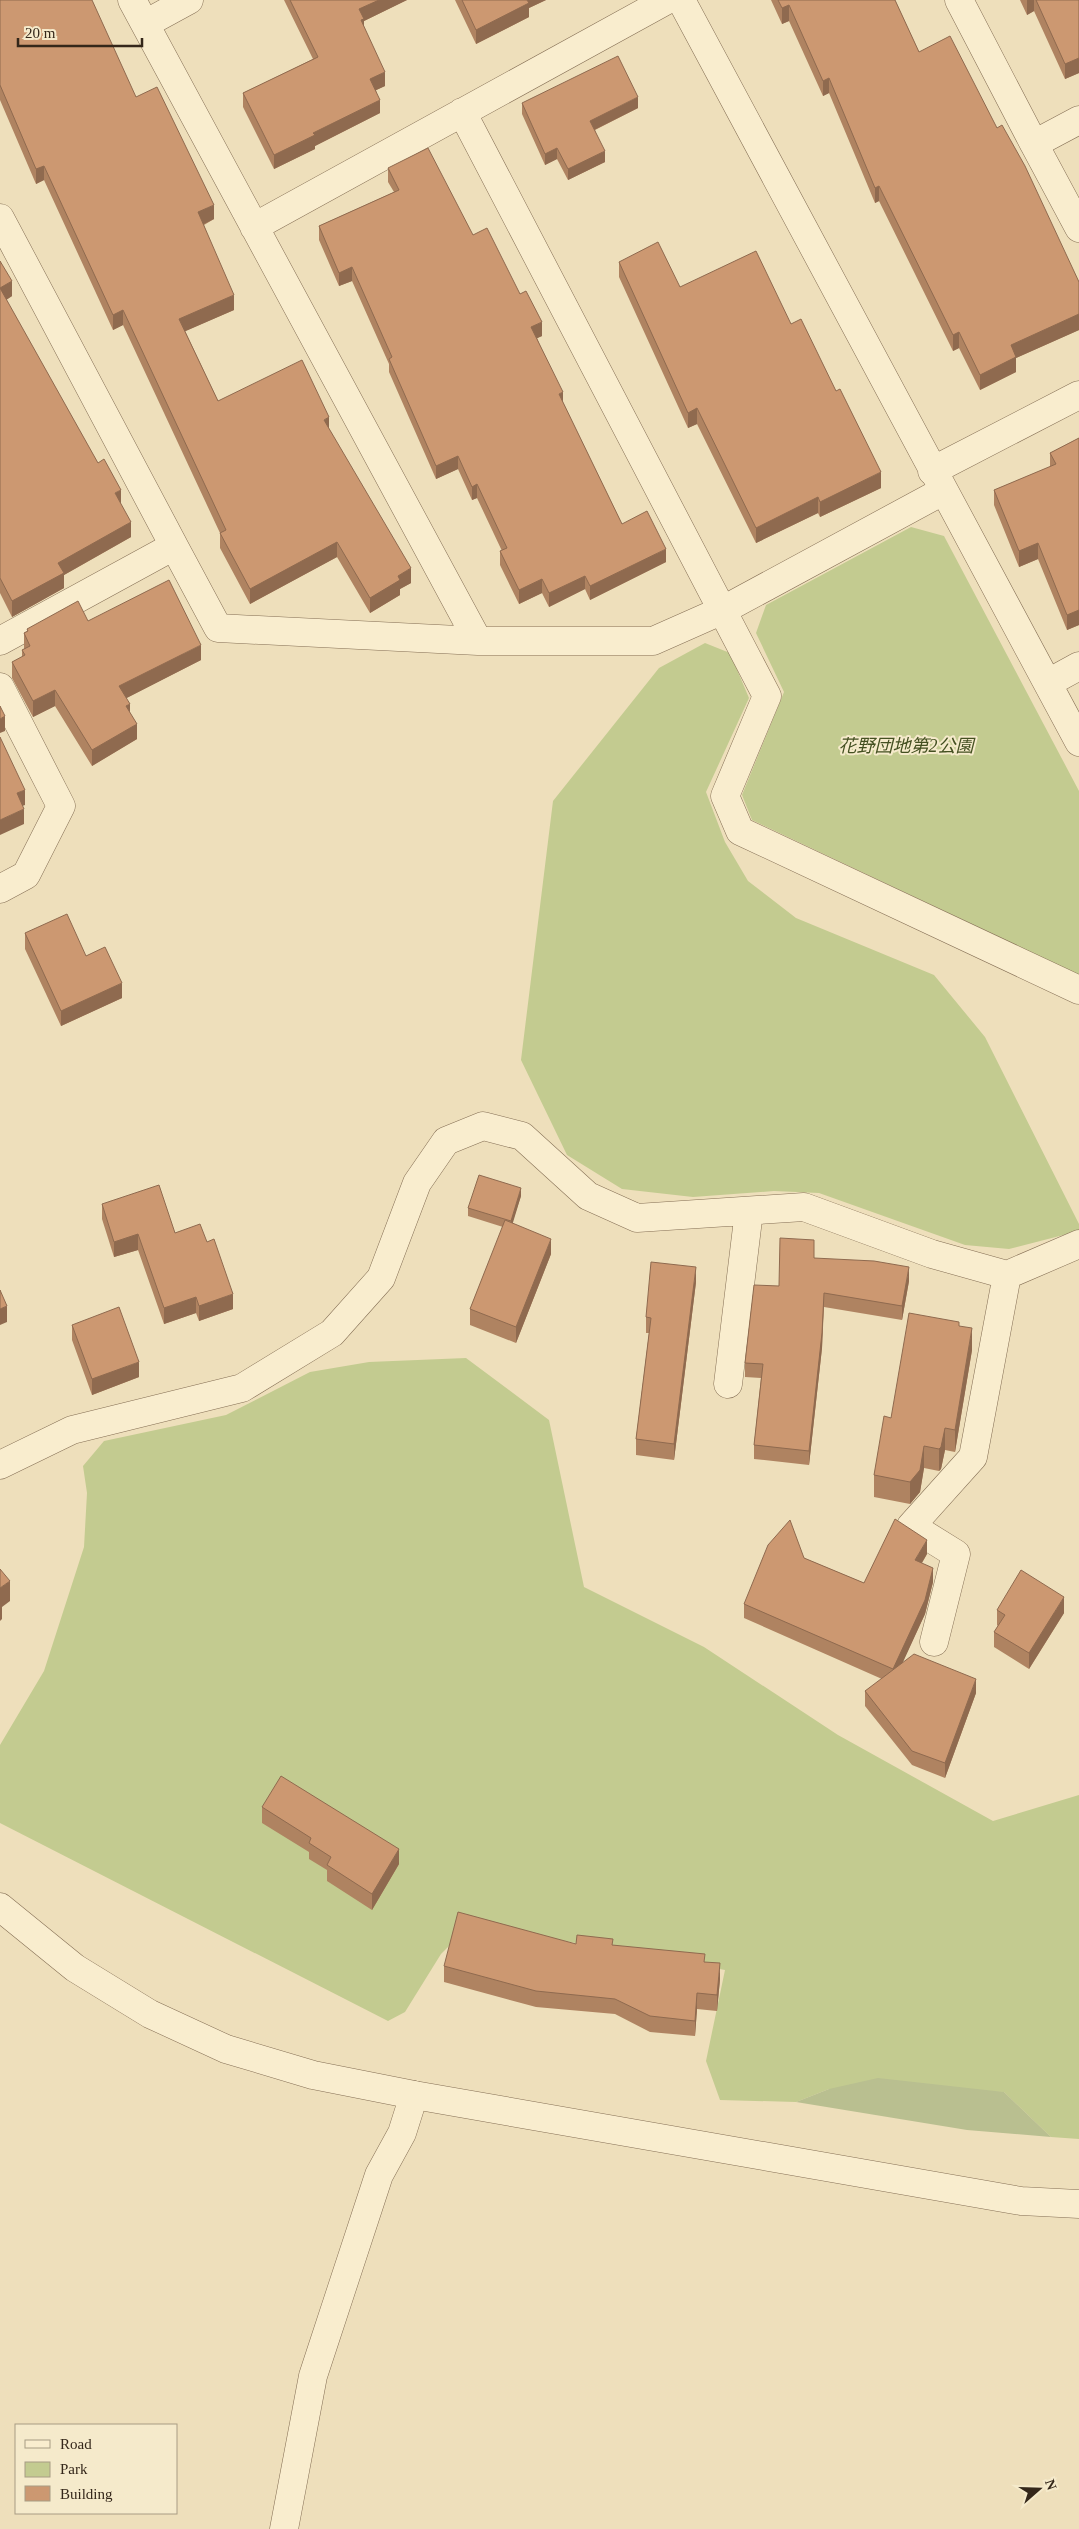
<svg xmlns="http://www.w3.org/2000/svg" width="1079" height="2529" viewBox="0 0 1079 2529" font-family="'Times New Roman','Noto Sans JP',serif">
  <rect width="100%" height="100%" fill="#eedfbb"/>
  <!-- green -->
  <path fill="#c3cb90" d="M 911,527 L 944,536 L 1079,791 L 1079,975 L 752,820 L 742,795 L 784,692 L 756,633 L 766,605 Z
    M 705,643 L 730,653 L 749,698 L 706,792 L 725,842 L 748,881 L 796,918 L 934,975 L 985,1037 L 1079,1224 L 1079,1231 L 1009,1249 L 965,1245 L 819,1193 L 774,1191 L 693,1197 L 622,1189 L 567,1155 L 521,1060 L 553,801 L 659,668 Z
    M 466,1358 L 549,1420 L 584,1587 L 704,1647 L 838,1735 L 993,1821 L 1079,1795 L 1079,2139 L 1051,2137 L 1004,2092 L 829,2089 L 796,2102 L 720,2100 L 706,2061 L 725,1970 L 471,1924 L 441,1954 L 405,2012 L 388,2021 L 0,1823 L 0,1745 L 44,1671 L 84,1547 L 87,1493 L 83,1466 L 104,1441 L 226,1415 L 310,1372 L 369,1362 Z"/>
  <!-- cemetery -->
  <path fill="#b9bf90" d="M 878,2078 L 1004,2092 L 1051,2137 L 967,2130 L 796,2102 L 829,2089 Z"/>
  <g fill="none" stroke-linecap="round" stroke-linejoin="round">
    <defs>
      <path id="minor" d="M 132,0 L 478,641
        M 681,0 L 1079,742
        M 959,0 L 1034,144
        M 145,24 L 189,0
        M 462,112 L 767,696 L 725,796 L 740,831 L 1079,990
        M 1079,120 L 1034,144 L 1079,228
        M 0,218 L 174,546
        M 254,227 L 667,0
        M 932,471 L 1079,395
        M 0,641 L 174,546 L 218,628 L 478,641 L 653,641 L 723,610 L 943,491
        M 1048,683 L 1079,666
        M 0,687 L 61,806 L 26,875 L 0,889
        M 728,1384 L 749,1211
        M 0,1465 L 72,1430 L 242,1388 L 332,1333 L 381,1278 L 417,1183 L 446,1141 L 483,1126 L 522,1136 L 588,1196 L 637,1218 L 804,1207 L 932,1254 L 1007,1275 L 1079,1244
        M 934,1642 L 956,1554 L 911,1526 L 973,1457 L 1007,1275
        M 284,2529 L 313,2376 L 379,2175 L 402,2133 L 414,2095"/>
      <path id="tertiary" d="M 0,1907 L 75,1968 L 150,2014 L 226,2049 L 313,2075 L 414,2095 L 1021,2201 L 1079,2204"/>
    </defs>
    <!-- minor casing -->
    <use href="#minor" stroke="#856f55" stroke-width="29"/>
    <!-- tertiary casing -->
    <use href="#tertiary" stroke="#856f55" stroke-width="29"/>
    <!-- minor -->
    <use href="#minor" stroke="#f9edce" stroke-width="28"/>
    <!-- tertiary -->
    <use href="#tertiary" stroke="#f9edce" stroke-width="28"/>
  </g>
  <!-- wall -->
  <path fill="#af8361" d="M 0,0 L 136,97 L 214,219 L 204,225 L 234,310 L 185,331 L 218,401 L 329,429 L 411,583 L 400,589 L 400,595 L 370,613 L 337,557 L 250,604 L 220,548 L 220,533 L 123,325 L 113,330 L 44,180 L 36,184 L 0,100 Z
    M 284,0 L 407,0 L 364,21 L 364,27 L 385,86 L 376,90 L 380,113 L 315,146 L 315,149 L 274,169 L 243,107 L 243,93 L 313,59 Z
    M 455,0 L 546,0 L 529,8 L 529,17 L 476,44 Z
    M 771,0 L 895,0 L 919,52 L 997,128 L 1079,282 L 1079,330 L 1016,358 L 1016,372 L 980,390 L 959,348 L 953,351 L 879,201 L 875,203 L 829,93 L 823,96 L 789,21 L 782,24 Z
    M 1020,0 L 1079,0 L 1079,73 L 1065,79 L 1034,11 L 1027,15 Z
    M 522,103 L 638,108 L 595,130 L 605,162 L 568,180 L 557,159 L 545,165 L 522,114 Z
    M 388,168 L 473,235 L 520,294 L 542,336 L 537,338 L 563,403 L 622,524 L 666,562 L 590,600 L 585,589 L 549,607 L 542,593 L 519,604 L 500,565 L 500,551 L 502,551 L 477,498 L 472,500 L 458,469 L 436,479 L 389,372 L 389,364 L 352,281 L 339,286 L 319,240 L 319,226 L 394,192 L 388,182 Z
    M 0,261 L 12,296 L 6,300 L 121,505 L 131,537 L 64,575 L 64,588 L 12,617 L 0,593 Z
    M 619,262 L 680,287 L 881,488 L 820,517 L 818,513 L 756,543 L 697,424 L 688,428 L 619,277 Z
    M 1079,438 L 1079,625 L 1067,630 L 1038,559 L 1019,567 L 994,505 L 994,490 L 1050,467 L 1050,453 Z
    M 88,621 L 201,660 L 126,698 L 137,739 L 92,766 L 55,706 L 33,717 L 12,678 L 12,662 L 22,657 L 22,650 L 24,649 L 24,633 L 27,631 L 27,629 Z
    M 25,933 L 86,956 L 122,998 L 61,1026 L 25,949 Z
    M 521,1196 L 512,1223 L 551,1254 L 516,1343 L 470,1325 L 470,1309 L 503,1227 L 468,1216 L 468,1208 Z
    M 102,1204 L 175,1233 L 233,1309 L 199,1321 L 196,1313 L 164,1324 L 138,1250 L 114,1257 L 102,1219 Z
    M 814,1258 L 909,1281 L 902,1320 L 824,1307 L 822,1348 L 809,1465 L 754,1459 L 754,1445 L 761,1378 L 745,1377 L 745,1363 L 779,1286 Z
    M 696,1282 L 674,1460 L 636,1455 L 636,1439 L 649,1333 L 646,1333 L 646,1317 Z
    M 72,1325 L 139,1377 L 92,1395 L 72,1340 Z
    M 959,1326 L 972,1350 L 955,1452 L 945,1450 L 941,1469 L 939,1471 L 924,1468 L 920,1492 L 910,1504 L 874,1497 L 874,1475 L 891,1418 Z
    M 927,1554 L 922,1563 L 933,1582 L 925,1614 L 902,1663 L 976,1693 L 945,1778 L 912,1765 L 865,1706 L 865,1691 L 882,1679 L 744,1618 L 744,1604 L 804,1558 L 864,1583 Z
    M 997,1610 L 1064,1613 L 1029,1669 L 994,1647 L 994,1632 L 998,1626 L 997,1625 Z
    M 262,1807 L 399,1864 L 372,1910 L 327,1881 L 327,1870 L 309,1859 L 309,1852 L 262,1823 Z
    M 576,1944 L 613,1945 L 705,1962 L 720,1979 L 717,2011 L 697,2009 L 695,2036 L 650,2032 L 615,2014 L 536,2007 L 444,1982 L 444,1966 Z"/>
  <!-- shaded-wall -->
  <path fill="#8f6a4f" d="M 379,0 L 407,0 L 364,21 L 364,32 L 361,34 L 359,9 Z
    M 525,0 L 546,0 L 529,8 L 529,17 L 476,44 L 476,30 Z
    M 1027,0 L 1034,0 L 1034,11 L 1027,15 Z
    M 789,5 L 789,21 L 782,24 L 782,8 Z
    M 1079,58 L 1079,73 L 1065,79 L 1065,64 Z
    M 385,72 L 385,86 L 370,93 L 370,79 Z
    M 829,78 L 829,93 L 823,96 L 823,81 Z
    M 638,97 L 638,108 L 590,132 L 590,121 Z
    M 380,100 L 380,113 L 315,146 L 315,149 L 274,169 L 274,155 L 313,133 Z
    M 557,148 L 557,159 L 545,165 L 545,154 Z
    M 605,151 L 605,162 L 568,180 L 568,169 Z
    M 44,166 L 44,180 L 36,184 L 36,169 Z
    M 879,186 L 879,201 L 875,203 L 875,188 Z
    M 214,205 L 214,219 L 198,227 L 198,212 Z
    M 352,267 L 352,281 L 339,286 L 339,273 Z
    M 12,281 L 12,296 L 0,304 L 0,288 Z
    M 234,295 L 234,310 L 179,334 L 179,319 Z
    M 123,310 L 123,325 L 113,330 L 113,315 Z
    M 1079,314 L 1079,330 L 1016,358 L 1016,372 L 980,390 L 980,375 L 1011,345 Z
    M 542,322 L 542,336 L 531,341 L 531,327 Z
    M 959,332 L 959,348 L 953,351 L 953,335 Z
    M 563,392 L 563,406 L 559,394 Z
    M 697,408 L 697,424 L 688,428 L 688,413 Z
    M 329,417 L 329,432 L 324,420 Z
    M 458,456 L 458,469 L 436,479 L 436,466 Z
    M 881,472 L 881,488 L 820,517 L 820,502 Z
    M 477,484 L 477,498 L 472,500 L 472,487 Z
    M 121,490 L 121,505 L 115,493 Z
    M 818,497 L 818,513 L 756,543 L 756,528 Z
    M 131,522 L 131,537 L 64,575 L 64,588 L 12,617 L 12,601 L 58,563 Z
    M 337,542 L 337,557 L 250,604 L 250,589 Z
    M 1038,543 L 1038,559 L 1019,567 L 1019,551 Z
    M 666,549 L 666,562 L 590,600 L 590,586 Z
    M 411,568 L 411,583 L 400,589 L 400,595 L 370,613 L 370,598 L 398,576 Z
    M 585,576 L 585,589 L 549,607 L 549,593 Z
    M 542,579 L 542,593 L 519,604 L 519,590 Z
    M 1079,610 L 1079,625 L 1067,630 L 1067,615 Z
    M 201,645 L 201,660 L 119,702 L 119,686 Z
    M 55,690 L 55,706 L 33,717 L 33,701 Z
    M 130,704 L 130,720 L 126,706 Z
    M 5,716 L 5,731 L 0,733 L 0,719 Z
    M 137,724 L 137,739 L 92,766 L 92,750 Z
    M 25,790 L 25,805 L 17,808 L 17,793 Z
    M 24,809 L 24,824 L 0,835 L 0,820 Z
    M 122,983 L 122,998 L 61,1026 L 61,1011 Z
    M 521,1188 L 521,1196 L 511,1229 L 511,1221 Z
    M 138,1234 L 138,1250 L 114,1257 L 114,1242 Z
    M 551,1239 L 551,1254 L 516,1343 L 516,1327 Z
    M 696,1267 L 696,1282 L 674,1460 L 674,1444 Z
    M 909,1267 L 909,1281 L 902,1320 L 902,1306 Z
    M 824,1293 L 822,1348 L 809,1465 L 809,1451 Z
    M 233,1294 L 233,1309 L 199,1321 L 199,1306 Z
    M 196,1297 L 196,1313 L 164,1324 L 164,1308 Z
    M 7,1306 L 7,1322 L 0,1325 L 0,1309 Z
    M 972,1328 L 972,1350 L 955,1452 L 955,1430 Z
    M 139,1362 L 139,1377 L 92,1395 L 92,1379 Z
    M 945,1428 L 945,1450 L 941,1469 L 939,1471 L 939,1449 Z
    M 924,1446 L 924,1468 L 920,1492 L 910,1504 L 910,1482 Z
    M 927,1540 L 927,1554 L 915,1574 L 915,1560 Z
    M 933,1568 L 933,1582 L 925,1614 L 893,1684 L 893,1669 Z
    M 10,1581 L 10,1601 L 2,1607 L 2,1619 L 0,1621 L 0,1588 Z
    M 1064,1597 L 1064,1613 L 1029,1669 L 1029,1653 Z
    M 976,1679 L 976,1693 L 945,1778 L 945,1763 Z
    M 399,1849 L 399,1864 L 372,1910 L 372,1894 Z
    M 720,1963 L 720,1979 L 717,2011 L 717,1995 Z
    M 697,1993 L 697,2009 L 695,2036 L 695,2021 Z"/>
  <!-- building -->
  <path fill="#cc9871" stroke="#8f6a4f" d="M 0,0 L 92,0 L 136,97 L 157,87 L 214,205 L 198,212 L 234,295 L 179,319 L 218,401 L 302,360 L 329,417 L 324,420 L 411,568 L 398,576 L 400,580 L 370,598 L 337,542 L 250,589 L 220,533 L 226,530 L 123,310 L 113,315 L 44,166 L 36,169 L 0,85 Z
    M 290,0 L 379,0 L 359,9 L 364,19 L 361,20 L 385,72 L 370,79 L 380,100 L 313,133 L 315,135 L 274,155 L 243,93 L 318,57 Z
    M 462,0 L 527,0 L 529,3 L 476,30 Z
    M 778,0 L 895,0 L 919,52 L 950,36 L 997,128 L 1002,125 L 1025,166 L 1079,282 L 1079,314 L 1011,345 L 1016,357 L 980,375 L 959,332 L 953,335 L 879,186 L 875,188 L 829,78 L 823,81 L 789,5 L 782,8 Z
    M 1036,0 L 1079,0 L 1079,58 L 1065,64 Z
    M 618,56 L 638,97 L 590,121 L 605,151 L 568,169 L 557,148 L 545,154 L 522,103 Z
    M 428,148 L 473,235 L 487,228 L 520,294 L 526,291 L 542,322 L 531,327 L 563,392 L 559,394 L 622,524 L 647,511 L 666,549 L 590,586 L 585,576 L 549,593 L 542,579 L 519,590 L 500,551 L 507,548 L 477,484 L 472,487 L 458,456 L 436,466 L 389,359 L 392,357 L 352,267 L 339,273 L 319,226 L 399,190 L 388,168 Z
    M 658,242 L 680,287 L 756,251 L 791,324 L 801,319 L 836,391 L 840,389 L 881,472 L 820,502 L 818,497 L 756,528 L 697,408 L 688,413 L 619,262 Z
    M 0,261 L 12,281 L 0,288 Z
    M 0,288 L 98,463 L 104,459 L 121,490 L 115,493 L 131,522 L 58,563 L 64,573 L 12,601 L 0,578 Z
    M 1079,438 L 1079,610 L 1067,615 L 1038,543 L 1019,551 L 994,490 L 1056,464 L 1050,453 Z
    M 169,580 L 201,645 L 119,686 L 130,704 L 126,706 L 137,724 L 92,750 L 55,690 L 33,701 L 12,662 L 25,655 L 22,650 L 30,646 L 24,633 L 28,631 L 27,629 L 78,601 L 88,621 Z
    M 0,706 L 5,716 L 0,719 Z
    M 0,737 L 25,790 L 17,793 L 24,809 L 0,820 Z
    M 67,914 L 86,956 L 105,947 L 122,983 L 61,1011 L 25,933 Z
    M 479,1175 L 521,1188 L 511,1221 L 468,1208 Z
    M 159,1185 L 175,1233 L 200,1224 L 207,1242 L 214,1239 L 233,1294 L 199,1306 L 196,1297 L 164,1308 L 138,1234 L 114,1242 L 102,1204 Z
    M 505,1220 L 551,1239 L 516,1327 L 470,1309 Z
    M 780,1238 L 814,1240 L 814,1258 L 874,1261 L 909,1267 L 902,1306 L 824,1293 L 822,1333 L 809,1451 L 754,1445 L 763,1364 L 745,1363 L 754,1285 L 779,1286 Z
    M 651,1262 L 696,1267 L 674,1444 L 636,1439 L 651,1318 L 646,1317 Z
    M 0,1290 L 7,1306 L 0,1309 Z
    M 119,1307 L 139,1362 L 92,1379 L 72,1325 Z
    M 909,1313 L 959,1322 L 959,1326 L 972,1328 L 955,1430 L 945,1428 L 941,1447 L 939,1449 L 924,1446 L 920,1470 L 910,1482 L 874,1475 L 884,1416 L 891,1418 Z
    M 895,1519 L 927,1540 L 915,1560 L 933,1568 L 925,1600 L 893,1669 L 744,1604 L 768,1545 L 790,1520 L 804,1558 L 864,1583 Z
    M 0,1569 L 10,1581 L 0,1588 Z
    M 1021,1570 L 1064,1597 L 1029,1653 L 994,1632 L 1005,1615 L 997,1610 Z
    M 914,1654 L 976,1679 L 945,1763 L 912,1751 L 865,1691 Z
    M 281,1776 L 399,1849 L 372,1894 L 327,1865 L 331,1857 L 309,1843 L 311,1838 L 262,1807 Z
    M 458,1912 L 576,1944 L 577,1935 L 613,1939 L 612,1945 L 705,1954 L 704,1962 L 720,1963 L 717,1995 L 697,1993 L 695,2021 L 650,2016 L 615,1999 L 536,1991 L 444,1966 Z"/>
  <g text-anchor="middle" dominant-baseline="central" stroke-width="4" stroke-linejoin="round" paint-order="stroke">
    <!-- park labels -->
    <g font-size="18" font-style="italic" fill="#445021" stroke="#f5eacb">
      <text x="906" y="746">花野団地第2公園</text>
    </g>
  </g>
  <!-- legend -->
  <rect x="15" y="2424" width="162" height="90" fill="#f5eacb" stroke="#a89c84"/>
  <rect x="25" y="2440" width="25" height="8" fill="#f9edce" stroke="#a89c84"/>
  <text x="60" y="2449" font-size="15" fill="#34271a">Road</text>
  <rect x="25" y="2462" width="25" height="15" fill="#c3cb90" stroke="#a89c84"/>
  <text x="60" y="2474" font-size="15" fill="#34271a">Park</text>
  <rect x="25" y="2486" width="25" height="15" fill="#cc9871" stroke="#a89c84"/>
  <text x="60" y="2499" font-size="15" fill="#34271a">Building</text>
  <!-- north arrow -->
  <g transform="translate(1039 2489) rotate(70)" stroke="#f5eacb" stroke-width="4" paint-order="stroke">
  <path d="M0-4L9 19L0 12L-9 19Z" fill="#34271a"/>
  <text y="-8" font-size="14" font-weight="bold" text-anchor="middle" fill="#34271a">N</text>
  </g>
  <!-- scale -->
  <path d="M18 38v8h124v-8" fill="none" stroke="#34271a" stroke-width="2.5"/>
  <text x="25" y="38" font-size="15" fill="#34271a" stroke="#f5eacb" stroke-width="4" paint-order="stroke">20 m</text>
</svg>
